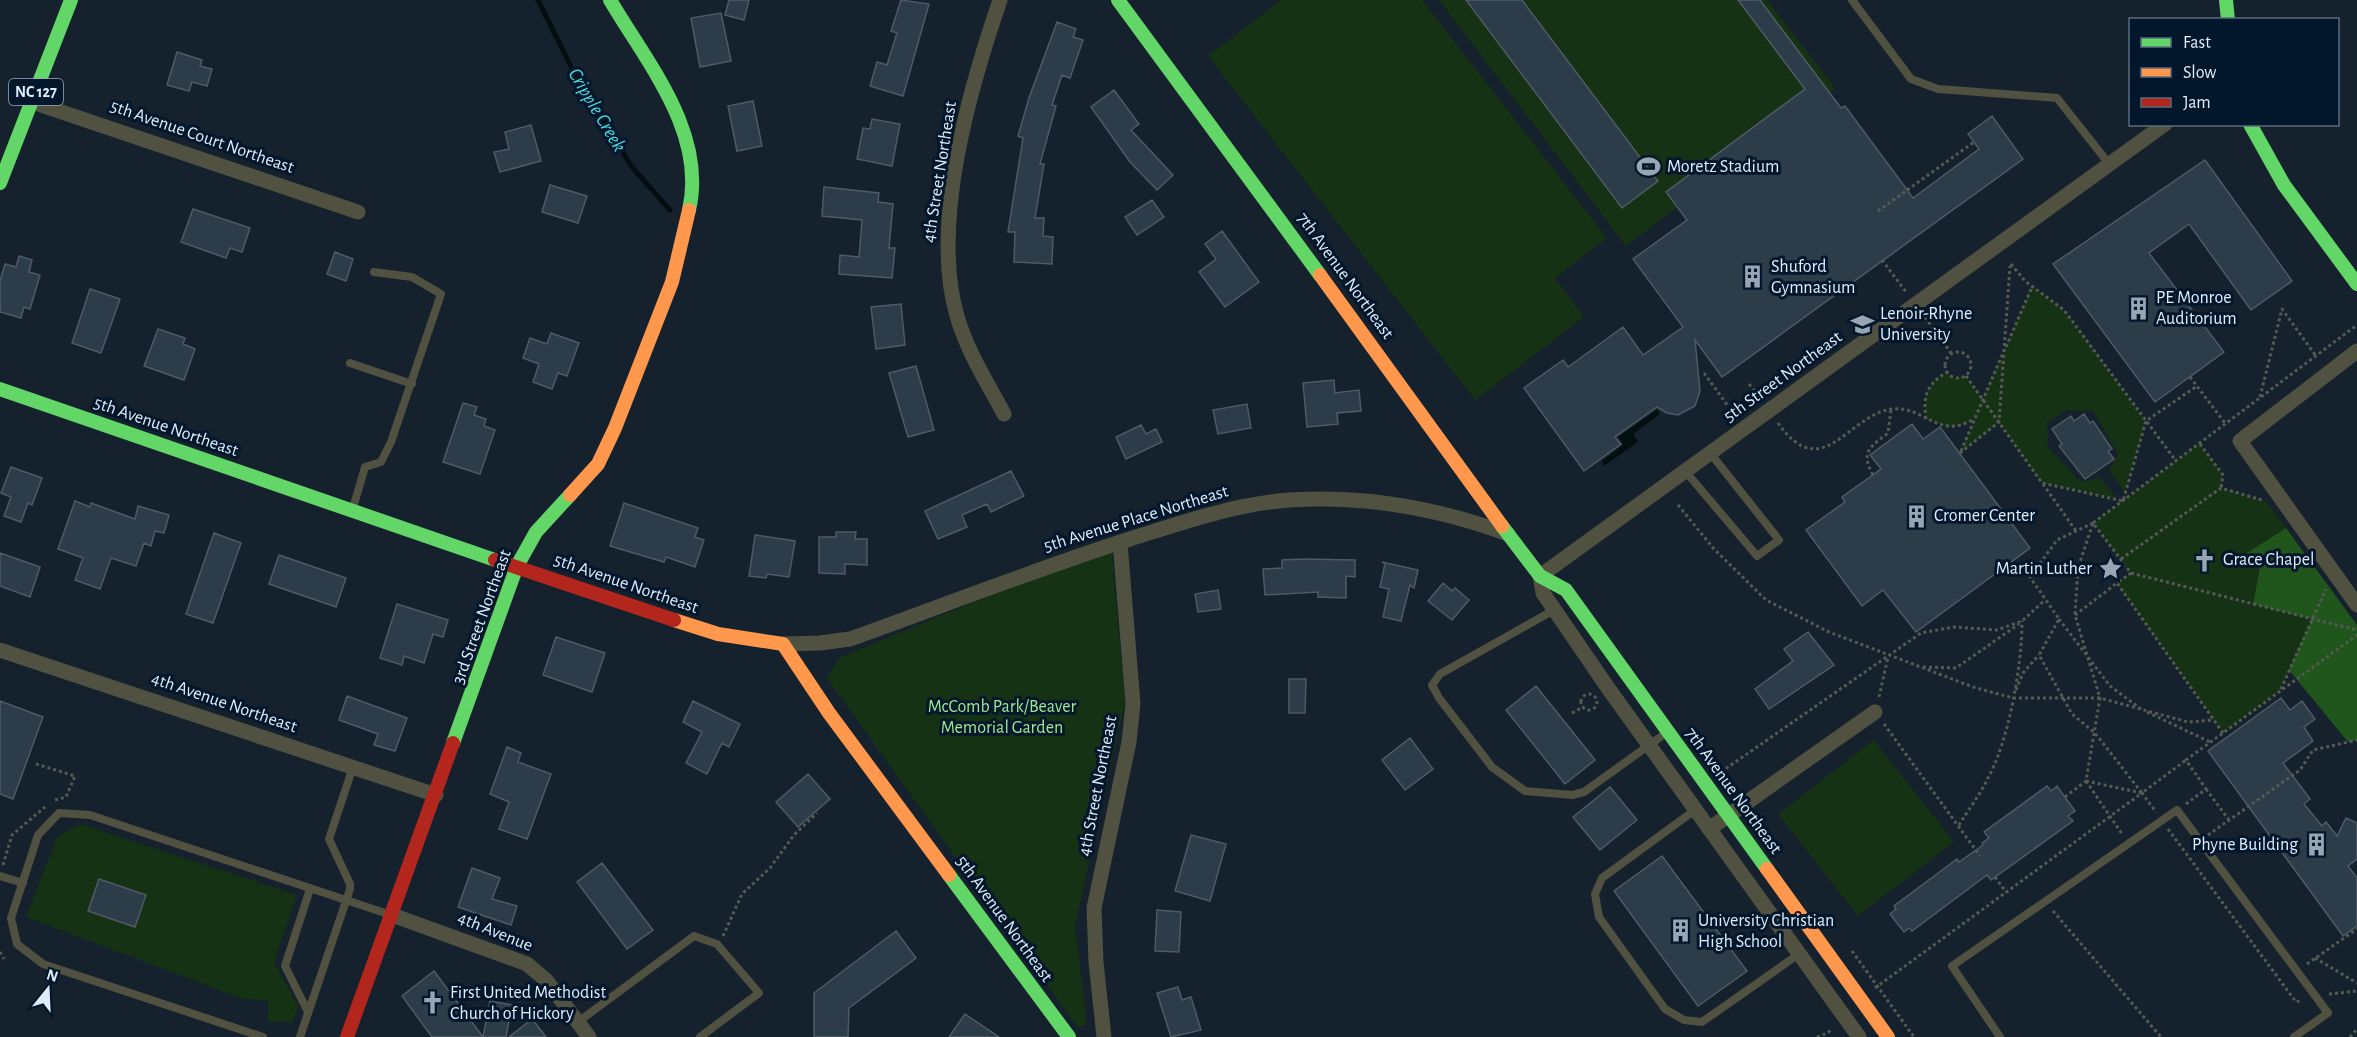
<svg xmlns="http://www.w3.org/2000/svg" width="2357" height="1037" viewBox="0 0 2357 1037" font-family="'Alegreya Sans',sans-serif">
  <rect width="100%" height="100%" fill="#15212c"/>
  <!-- green -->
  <path fill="#153214" d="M 1281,0 L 1422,0 L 1607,238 L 1555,278 L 1584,317 L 1475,400 L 1208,56 Z
    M 1439,0 L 1767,0 L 1835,88 L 1626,246 Z
    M 2032,286 L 2064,310 L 2146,421 L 2125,493 L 2109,470 L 2118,454 L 2093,411 L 2066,410 L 2047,422 L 2048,447 L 2077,479 L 2087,482 L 2099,477 L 2117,499 L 2042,483 L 1999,423 L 1960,453 L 1974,420 L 1950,428 L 1926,419 C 1923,396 1926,385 1947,372 L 1953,377 L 1966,376 L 1983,399 Z
    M 2200,443 L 2223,475 L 2222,488 L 2267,502 L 2286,528 L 2248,553 L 2260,567 L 2253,604 L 2312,619 L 2280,691 L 2223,733 L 2117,583 L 2131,573 L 2093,523 Z
    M 1111,545 L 1125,703 L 1075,926 L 1087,1023 L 1078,1028 L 827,678 L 839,658 Z
    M 1874,740 L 1954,842 L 1858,916 L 1778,814 Z
    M 80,824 L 297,895 L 274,962 L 298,1006 L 293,1022 L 268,1022 L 268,1000 L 243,999 L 26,917 L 57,837 Z"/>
  <!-- forest -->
  <path fill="#20551b" d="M 2286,528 L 2357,625 L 2357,740 L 2348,742 L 2289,670 L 2312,619 L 2253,604 L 2260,567 L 2247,553 Z"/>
  <!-- water -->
  <path fill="#020f11" d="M 1657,410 L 1660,414 L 1633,434 L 1638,442 L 1604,466 L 1602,461 L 1623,445 L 1618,437 Z"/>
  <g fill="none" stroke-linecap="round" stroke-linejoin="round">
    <!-- stream -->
    <path stroke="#020f11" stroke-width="5" d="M 538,0 L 582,89 L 607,124 L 631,166 L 670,210"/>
  </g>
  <!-- building -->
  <path fill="#2c3c49" stroke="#505a64" stroke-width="1.5" d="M 729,0 L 749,0 L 744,20 L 725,15 Z
    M 901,0 L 929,4 L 903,96 L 870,86 L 877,62 L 887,65 L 897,33 L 891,31 Z
    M 1466,0 L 1522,0 L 1658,181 L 1622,208 Z
    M 1738,0 L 1760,0 L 1841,108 L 1845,106 L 1913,198 L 1979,149 L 1968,134 L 1992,116 L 2023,159 L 1722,377 L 1695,340 L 1700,391 L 1695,406 L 1678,415 L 1667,413 L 1657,407 L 1615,437 L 1621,444 L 1584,471 L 1524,388 L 1563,360 L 1568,367 L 1623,327 L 1643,355 L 1683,327 L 1633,259 L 1687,220 L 1666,192 L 1805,89 Z
    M 721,13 L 731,61 L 700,67 L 691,18 Z
    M 1057,22 L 1076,29 L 1073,37 L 1083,40 L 1070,78 L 1062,75 L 1052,105 L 1056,106 L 1040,164 L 1044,164 L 1035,218 L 1044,218 L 1043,236 L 1053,237 L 1052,264 L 1014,262 L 1015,232 L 1008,232 L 1023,138 L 1018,136 L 1029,98 Z
    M 177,52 L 202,60 L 200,66 L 212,69 L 207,86 L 192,82 L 189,91 L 167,85 Z
    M 1114,90 L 1139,124 L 1131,130 L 1173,175 L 1157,190 L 1130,162 L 1091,107 Z
    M 753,101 L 762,146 L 737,151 L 728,106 Z
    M 872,119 L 900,124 L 892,166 L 857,159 L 863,128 L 870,129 Z
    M 531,125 L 541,161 L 500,172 L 494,152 L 509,149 L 505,132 Z
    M 2205,160 L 2292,281 L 2251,310 L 2189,224 L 2149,253 L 2224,352 L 2155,402 L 2053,264 Z
    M 550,185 L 587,196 L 578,223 L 542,212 Z
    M 824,187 L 879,193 L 878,202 L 893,204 L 889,248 L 895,248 L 892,278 L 839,274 L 840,255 L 859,257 L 862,220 L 822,216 Z
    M 1152,200 L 1164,217 L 1137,235 L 1125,217 Z
    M 193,209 L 250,228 L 242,252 L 230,248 L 226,258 L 181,242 Z
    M 1222,231 L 1259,282 L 1225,307 L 1199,272 L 1216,259 L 1205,244 Z
    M 335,252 L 353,259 L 346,281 L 327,274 Z
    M 19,256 L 32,260 L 29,272 L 40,275 L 30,309 L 24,307 L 21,318 L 0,312 L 0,281 L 5,264 L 16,267 Z
    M 90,289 L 120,299 L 101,353 L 72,343 Z
    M 901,304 L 905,345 L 876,349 L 871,307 Z
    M 158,329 L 185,338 L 183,344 L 195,349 L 184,380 L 144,366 Z
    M 551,333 L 579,343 L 567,376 L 558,373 L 552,389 L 533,382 L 539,364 L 523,358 L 530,338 L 547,344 Z
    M 916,366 L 934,430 L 908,437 L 889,373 Z
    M 1334,380 L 1335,393 L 1359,390 L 1361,411 L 1337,413 L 1338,424 L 1307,427 L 1303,383 Z
    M 463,403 L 477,407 L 474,415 L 486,419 L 484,426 L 495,430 L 480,474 L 443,462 Z
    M 1247,404 L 1251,428 L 1218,434 L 1213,410 Z
    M 2084,414 L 2090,423 L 2093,421 L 2112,449 L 2108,451 L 2114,459 L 2085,479 L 2059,446 L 2062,444 L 2052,429 L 2071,416 L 2074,421 Z
    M 1912,424 L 1923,439 L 1940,427 L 2030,548 L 1916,632 L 1883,590 L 1862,606 L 1806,530 L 1845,502 L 1842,497 L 1881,469 L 1870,455 Z
    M 1141,425 L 1146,434 L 1156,429 L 1162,442 L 1126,459 L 1116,437 Z
    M 11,467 L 42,478 L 32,505 L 28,503 L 21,522 L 4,516 L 11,497 L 1,493 Z
    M 1011,471 L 1024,496 L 991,512 L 987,504 L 962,515 L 967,527 L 938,539 L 925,511 Z
    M 75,501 L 90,507 L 91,503 L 135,519 L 138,506 L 169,515 L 164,533 L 155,531 L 151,546 L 144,543 L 136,566 L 111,558 L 100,589 L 75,580 L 83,558 L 58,549 Z
    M 624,503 L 698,528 L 695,537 L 704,540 L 695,567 L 666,557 L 664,562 L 610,546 Z
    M 836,532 L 856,532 L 855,539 L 867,539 L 867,565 L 845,564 L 845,574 L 819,573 L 819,537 L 836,537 Z
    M 214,533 L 241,543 L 213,623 L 186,614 Z
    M 755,535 L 795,541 L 789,577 L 767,574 L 766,578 L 749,576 Z
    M 0,553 L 40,567 L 30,597 L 0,586 Z
    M 279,555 L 346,578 L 336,607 L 269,584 Z
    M 1304,559 L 1355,560 L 1355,577 L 1346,576 L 1346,598 L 1318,597 L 1318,592 L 1265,595 L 1263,569 L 1282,568 L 1282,560 Z
    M 1382,562 L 1418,570 L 1414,588 L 1410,585 L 1401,621 L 1383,617 L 1389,589 L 1380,587 L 1385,564 Z
    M 1443,583 L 1452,591 L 1455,588 L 1469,600 L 1452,620 L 1428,601 Z
    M 1218,590 L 1221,609 L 1198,612 L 1195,594 Z
    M 397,604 L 448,620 L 443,637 L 433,634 L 424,663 L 404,656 L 402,665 L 380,658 Z
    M 1808,632 L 1834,665 L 1769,709 L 1755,689 L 1793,661 L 1784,649 Z
    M 556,637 L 605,653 L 592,692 L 543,675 Z
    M 1289,679 L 1306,679 L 1305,713 L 1289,713 Z
    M 1536,686 L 1595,760 L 1565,784 L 1506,710 Z
    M 347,696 L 407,718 L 395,751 L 374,745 L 378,734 L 339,720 Z
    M 2281,698 L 2290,710 L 2302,701 L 2315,719 L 2304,727 L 2313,741 L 2283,763 L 2310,799 L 2304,804 L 2322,826 L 2326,822 L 2337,836 L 2346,818 L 2357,823 L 2357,859 L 2348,866 L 2357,878 L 2357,926 L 2343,936 L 2208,751 Z
    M 0,701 L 43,717 L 13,799 L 0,794 Z
    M 693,701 L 740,724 L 729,747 L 722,743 L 707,774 L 686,763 L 702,732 L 683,722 Z
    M 1410,738 L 1433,769 L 1405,790 L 1382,760 Z
    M 507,747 L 521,753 L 518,762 L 551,774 L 527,839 L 499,829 L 509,802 L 490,794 Z
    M 808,774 L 830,799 L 798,827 L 776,802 Z
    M 2047,786 L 2051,791 L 2057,786 L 2075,811 L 2068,816 L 2073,821 L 1991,880 L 1987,875 L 1912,931 L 1909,928 L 1904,932 L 1890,914 L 1896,909 L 1894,906 L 1957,859 L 1959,862 L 1983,845 L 1982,843 L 1989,838 L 1984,832 Z
    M 1610,787 L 1637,820 L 1600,850 L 1573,817 Z
    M 1191,835 L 1226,844 L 1210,901 L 1175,891 Z
    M 1662,856 L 1747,971 L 1698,1006 L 1614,891 Z
    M 602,863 L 653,930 L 627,949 L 577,882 Z
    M 472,868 L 500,878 L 492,899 L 517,906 L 511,925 L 458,907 Z
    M 99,879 L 146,895 L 135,927 L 88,911 Z
    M 1157,910 L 1181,912 L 1179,952 L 1155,951 Z
    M 896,931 L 916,958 L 849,1008 L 848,1037 L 814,1037 L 814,993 Z
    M 434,971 L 483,1037 L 490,1001 L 512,1005 L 506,1037 L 432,1037 L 402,996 Z
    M 1178,987 L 1182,1000 L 1191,997 L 1201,1030 L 1171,1037 L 1157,993 Z
    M 965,1014 L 999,1037 L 949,1037 Z
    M 532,1019 L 546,1037 L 509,1037 Z"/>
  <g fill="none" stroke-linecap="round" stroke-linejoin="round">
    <!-- path -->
    <path stroke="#565a56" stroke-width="3" stroke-dasharray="3 3" stroke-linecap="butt" d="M 1878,211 L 1974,142
      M 1882,260 L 1906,292
      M 2011,264 L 2025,281 L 2064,310 L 2176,461
      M 1925,317 L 1951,353
      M 2006,347 L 2032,287
      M1945 365a13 13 0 1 1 26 0a13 13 0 1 1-26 0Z
      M 1704,373 L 1728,406
      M 1966,376 L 2042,483 L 2123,501 L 2146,421 L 2197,386
      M 2190,377 L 2225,423
      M 1749,384 L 1760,399
      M 2260,397 L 2282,309 L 2316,356
      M 1926,419 C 1923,396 1926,385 1947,372
      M 1778,423 C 1823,486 1847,415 1892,409 C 1924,405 1938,441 1974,419
      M 2200,444 L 2223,475 L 2221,488
      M 1961,451 L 2003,353
      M 1960,453 L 1999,422 L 2010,266
      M 1873,475 C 1860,452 1870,447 1888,433 L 1891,409
      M 2043,484 L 2076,531
      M 1678,505 L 1714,549 L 1766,600 L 1829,632 L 1973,687 L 2013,698 L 2100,698 L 2188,722 L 2214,720
      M 2093,523 L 2057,540 L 2030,577 L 2059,619 L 2039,655 L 2072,714 L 2095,733 L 2142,793
      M 2121,559 L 2221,488 L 2262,500
      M 2131,573 L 2357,630
      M 2075,615 L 2117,583
      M 2059,619 L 2110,686 L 2141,709
      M 1923,667 L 1956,668 L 2019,624
      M 2281,689 L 2326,589
      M 2016,690 L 2023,673 L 2039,655
      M1581 702a8 8 0 1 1 16 0a8 8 0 1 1-16 0Z
      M 1879,697 L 1888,657
      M 2147,712 L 2210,742
      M 1572,713 L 1583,707
      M 1884,724 L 1980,856
      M 2223,733 L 2117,583 L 2131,573 L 2093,523 L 2357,325
      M 36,764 L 75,776 L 66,797 L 55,800
      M 1721,772 L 1921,633 L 1954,627 L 1997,630 L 2022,621 L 2045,600
      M 2086,781 L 2142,793 L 2186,760
      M 2086,781 L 2122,834
      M 2206,789 L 2229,820
      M 2065,797 L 2086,781 L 2100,698 L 2075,615 L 2078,568 L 2093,523
      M 2186,804 L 2206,789 L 2186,760 L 2357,635
      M 1959,825 C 1968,810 1980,795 1988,778 C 2009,740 2022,665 2022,621
      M 2168,829 L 2296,1002 L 2302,1000
      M 2208,835 L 2300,770 L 2313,750 L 2357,740
      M 3,865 L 12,835 L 45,807
      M 1995,877 L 2006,892
      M 2053,911 L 2161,1037
      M 723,936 L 742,894 L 770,868 L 794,835 L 817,813
      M 1852,951 L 1914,1037
      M 0,952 L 4,959
      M 2315,958 L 2357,983
      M 2307,964 L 2357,929
      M 1875,988 L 2142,793 L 2156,812
      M 2329,994 L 2357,991
      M 1817,1037 L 1828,1033 L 1832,1028
      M 2350,1037 L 2357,1029"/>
    <!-- lane -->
    <path stroke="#505140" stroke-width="8" d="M 1852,0 L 1911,79 L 1938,89 L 2057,98 L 2110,165
      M 350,363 L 412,384
      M 1686,472 L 1757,556 L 1779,540 L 1711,454
      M 353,508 L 365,467 L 381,462 L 391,442 L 441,294 L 412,277 L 374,272
      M 1554,610 L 1440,674 L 1432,685 L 1439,698 L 1492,767 L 1525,791 L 1572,795 L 1584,792 L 1666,733
      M 1695,810 L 1602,878 L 1595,894 L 1599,917 L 1665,1009 L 1684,1020 L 1702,1022 L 1799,954
      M 0,876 L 23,883
      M 308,1012 L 285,966 L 310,889
      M 578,1022 L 694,936 L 717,944 L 759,993 L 700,1037
      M 263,1037 L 43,964 L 17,944 L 11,918 L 38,835 L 59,813 L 90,815 L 391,915
      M 300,1037 L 350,889 L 350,884 L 329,839 L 353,767
      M 2000,1037 L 1952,966 L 2177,810 L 2328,1013 L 2294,1037"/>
    <!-- street -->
    <path stroke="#505140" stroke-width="15" d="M 1000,0 C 970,88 930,224 957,316 C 967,351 987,382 1004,414
      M 32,102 L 358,212
      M 2357,351 L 2240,441 L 2357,605
      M 783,644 L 820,643 L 850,639 C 942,606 1034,570 1127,540 C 1181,523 1234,504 1290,500 C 1366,495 1437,508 1508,534
      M 0,650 L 436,795
      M 1709,829 L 1875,712
      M 392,915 L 527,964 L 546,980 L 589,1037
      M 1104,1037 L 1096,962 L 1094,908 L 1129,742 L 1133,704 L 1120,542
      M 1859,1037 L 1608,688 L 1543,593 L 1540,576 L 2165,124"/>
    <!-- fast -->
    <path stroke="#63d668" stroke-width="14" d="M 610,0 C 647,63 707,133 689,210
      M 1118,0 L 1320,275
      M 2226,0 L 2228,20
      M 2250,124 L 2284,185 L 2357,284
      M 0,183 L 71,0
      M 0,389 L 495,560
      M 1502,526 L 1540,576 L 1566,590 L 1767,869
      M 453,743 L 517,566 L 536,532 L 570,495
      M 949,875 L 1069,1037"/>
    <!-- slow -->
    <path stroke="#ff974d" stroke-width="14" d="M 1320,275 L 1502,526
      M 570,495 L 598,464 L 615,428 L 672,282 L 689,210
      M 674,620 L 718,634 L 783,644 L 829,713 L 949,875
      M 1767,869 L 1888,1037"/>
    <!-- jam -->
    <path stroke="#b3261e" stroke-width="14" d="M 495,560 L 674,620
      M 347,1037 L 453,743"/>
  </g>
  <!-- icons -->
  <defs>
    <symbol id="stadium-bare" viewBox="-9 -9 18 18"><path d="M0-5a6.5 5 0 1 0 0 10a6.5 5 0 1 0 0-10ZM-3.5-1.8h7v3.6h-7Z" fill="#98a5b3" stroke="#03172c" stroke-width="2.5" paint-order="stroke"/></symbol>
    <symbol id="building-bare" viewBox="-9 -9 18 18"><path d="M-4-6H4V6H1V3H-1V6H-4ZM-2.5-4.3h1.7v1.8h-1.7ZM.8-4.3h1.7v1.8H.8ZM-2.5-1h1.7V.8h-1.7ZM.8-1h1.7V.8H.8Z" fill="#98a5b3" stroke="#03172c" stroke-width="2.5" paint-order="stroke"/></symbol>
    <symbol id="university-bare" viewBox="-9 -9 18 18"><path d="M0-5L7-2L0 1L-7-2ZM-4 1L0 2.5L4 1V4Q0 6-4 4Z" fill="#98a5b3" stroke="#03172c" stroke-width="2.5" paint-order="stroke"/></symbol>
    <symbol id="church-bare" viewBox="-9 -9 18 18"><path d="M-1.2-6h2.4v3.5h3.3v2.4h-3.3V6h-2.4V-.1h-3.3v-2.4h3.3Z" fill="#98a5b3" stroke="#03172c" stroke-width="2.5" paint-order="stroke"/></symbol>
    <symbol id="sight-bare" viewBox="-9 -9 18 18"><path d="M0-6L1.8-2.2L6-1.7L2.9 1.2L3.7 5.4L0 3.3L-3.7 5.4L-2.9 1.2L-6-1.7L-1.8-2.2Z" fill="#98a5b3" stroke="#03172c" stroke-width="2.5" paint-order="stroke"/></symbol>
  </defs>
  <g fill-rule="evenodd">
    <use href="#stadium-bare" x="1632" y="150" width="33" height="33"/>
    <use href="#building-bare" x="1736" y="260" width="33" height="33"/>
    <use href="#building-bare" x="2122" y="292" width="33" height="33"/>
    <use href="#university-bare" x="1846" y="308" width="33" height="33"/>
    <use href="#building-bare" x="1900" y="500" width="33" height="33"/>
    <use href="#church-bare" x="2188" y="544" width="33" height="33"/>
    <use href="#sight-bare" x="2094" y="552" width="33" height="33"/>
    <use href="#building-bare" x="2300" y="828" width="33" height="33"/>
    <use href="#building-bare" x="1664" y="914" width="33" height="33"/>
    <use href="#church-bare" x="416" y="986" width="33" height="33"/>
  </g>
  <g text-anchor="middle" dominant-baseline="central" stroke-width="6" stroke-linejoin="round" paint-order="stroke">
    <!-- shield labels -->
    <rect fill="#03172c" stroke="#9cacbd" stroke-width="1.5" x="9" y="79" width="54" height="26" rx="4.5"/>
    <g font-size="16" font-weight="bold" fill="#deecfb">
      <text x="36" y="92">NC 127</text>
    </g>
    <!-- street labels -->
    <g font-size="18" fill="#deecfb" stroke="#03172c">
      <text transform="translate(202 137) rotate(19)">5th Avenue Court Northeast</text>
      <text transform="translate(940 172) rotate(-81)">4th Street Northeast</text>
      <text transform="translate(1345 276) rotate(54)">7th Avenue Northeast</text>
      <text transform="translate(1783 377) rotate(-36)">5th Street Northeast</text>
      <text transform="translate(166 427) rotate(19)">5th Avenue Northeast</text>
      <text transform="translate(1136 519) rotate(-17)">5th Avenue Place Northeast</text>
      <text transform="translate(626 584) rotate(19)">5th Avenue Northeast</text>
      <text transform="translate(482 617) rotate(-70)">3rd Street Northeast</text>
      <text transform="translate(224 703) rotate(19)">4th Avenue Northeast</text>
      <text transform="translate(1098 786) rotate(-79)">4th Street Northeast</text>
      <text transform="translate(1733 791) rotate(54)">7th Avenue Northeast</text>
      <text transform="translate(1004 919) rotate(54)">5th Avenue Northeast</text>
      <text transform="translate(495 932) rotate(22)">4th Avenue</text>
    </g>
    <!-- poi labels -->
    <g font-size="18" fill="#deecfb" stroke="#03172c" text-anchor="start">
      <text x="1667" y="167">Moretz Stadium</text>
      <text x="1771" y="267">Shuford<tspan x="1771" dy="21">Gymnasium</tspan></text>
      <text x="2156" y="298">PE Monroe<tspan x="2156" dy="21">Auditorium</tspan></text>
      <text x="1880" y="314">Lenoir-Rhyne<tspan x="1880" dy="21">University</tspan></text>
      <text x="1934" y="516">Cromer Center</text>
      <text x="2223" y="560">Grace Chapel</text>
      <text x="2092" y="569" text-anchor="end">Martin Luther</text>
      <text x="2298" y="845" text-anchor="end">Phyne Building</text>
      <text x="1698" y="921">University Christian<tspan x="1698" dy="21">High School</tspan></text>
      <text x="450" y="993">First United Methodist<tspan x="450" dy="21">Church of Hickory</tspan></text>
    </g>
    <!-- park labels -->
    <g font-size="18" fill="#9beb8e" stroke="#03172c">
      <text x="1002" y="707">McComb Park/Beaver<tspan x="1002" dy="21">Memorial Garden</tspan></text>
    </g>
    <!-- water labels -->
    <g font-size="20" font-style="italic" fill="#4cd9dc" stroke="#03172c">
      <text transform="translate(597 110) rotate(59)">Cripple Creek</text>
    </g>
  </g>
  <!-- legend -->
  <rect x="2129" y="18" width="210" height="108" fill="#03172c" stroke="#5b6c7f" stroke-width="1.5"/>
  <rect x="2141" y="38" width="30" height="9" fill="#63d668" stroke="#5b6c7f" stroke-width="1.5"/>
  <text x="2183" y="48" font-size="18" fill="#deecfb">Fast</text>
  <rect x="2141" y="68" width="30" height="9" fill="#ff974d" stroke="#5b6c7f" stroke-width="1.5"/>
  <text x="2183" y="78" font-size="18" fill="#deecfb">Slow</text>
  <rect x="2141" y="98" width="30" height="9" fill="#b3261e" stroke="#5b6c7f" stroke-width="1.5"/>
  <text x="2183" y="108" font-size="18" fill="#deecfb">Jam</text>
  <!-- north arrow -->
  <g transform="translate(48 989) rotate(18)" stroke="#03172c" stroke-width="4.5" paint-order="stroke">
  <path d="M0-4.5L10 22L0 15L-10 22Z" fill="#deecfb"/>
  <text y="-9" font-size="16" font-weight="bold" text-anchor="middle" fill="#deecfb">N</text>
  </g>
</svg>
